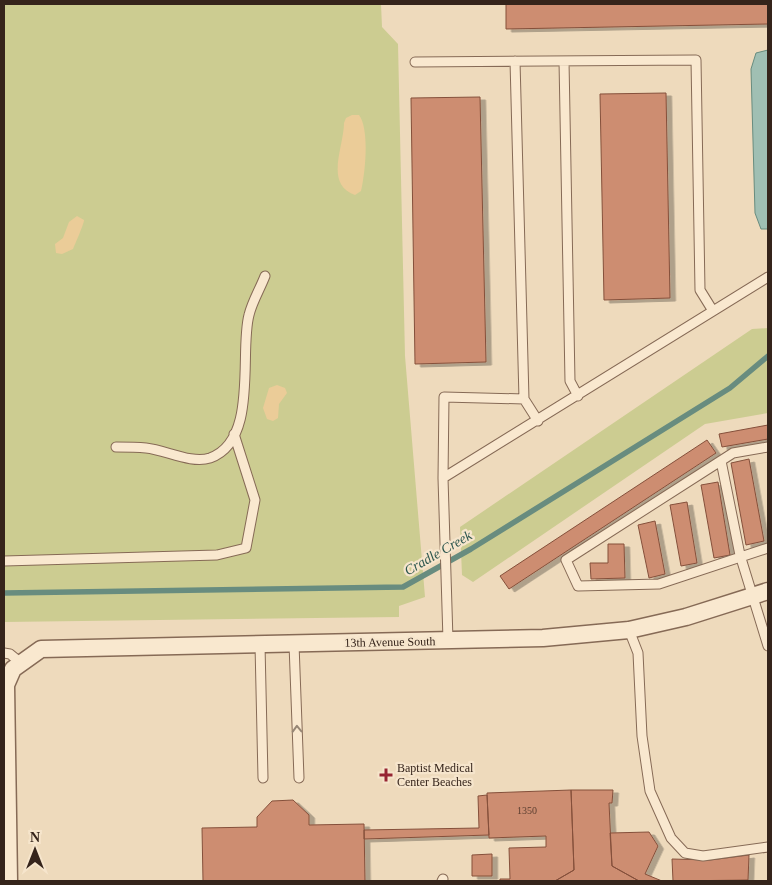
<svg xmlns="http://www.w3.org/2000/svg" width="772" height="885" viewBox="0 0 772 885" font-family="'Times New Roman',serif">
  <defs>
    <filter id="shadow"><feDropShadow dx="5.5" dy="3" stdDeviation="0" flood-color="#0004"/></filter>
  </defs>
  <rect width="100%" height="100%" fill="#eedabc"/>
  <!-- green -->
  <path fill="#cccc91" d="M 4,4 L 381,4 L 382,27 L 398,44 L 405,356 L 425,597 L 399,606 L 399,617 L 4,622 Z
    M 768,328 L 768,413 L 705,424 L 473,582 L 462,575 L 460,527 L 752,329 Z"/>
  <!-- sand -->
  <path fill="#ebcc98" d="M 352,115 L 359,115 C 370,130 365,174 361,191 L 355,195 C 324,184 344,147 344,123 L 346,118 Z
    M 77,216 L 84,220 C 84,224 75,244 73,249 L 62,254 L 56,253 L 55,244 L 63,238 L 69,222 Z
    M 277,385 L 285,388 L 287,393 L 279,404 L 278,418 L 273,421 L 267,419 L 263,408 L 269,388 Z"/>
  <!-- water -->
  <path fill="#a0bfb3" stroke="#688c7f" d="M 768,50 L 768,229 L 761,229 L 755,213 L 751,69 L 756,53 Z"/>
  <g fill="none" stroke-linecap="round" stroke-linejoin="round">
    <!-- stream -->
    <path stroke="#688c7f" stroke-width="5.5" d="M 4,593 L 403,587 L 471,549 L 730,388 L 768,356"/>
  </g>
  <!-- building -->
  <path fill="#cd8d71" stroke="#85503b" filter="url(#shadow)" d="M 506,4 L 768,4 L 768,24 L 506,29 Z
    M 666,93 L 670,298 L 604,300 L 600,94 Z
    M 480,97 L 486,362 L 415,364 L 411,98 Z
    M 768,425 L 768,439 L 722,447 L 719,434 Z
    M 707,440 L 716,453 L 509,589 L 500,576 Z
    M 749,459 L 764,541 L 746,545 L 731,463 Z
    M 718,482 L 730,555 L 714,558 L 701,485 Z
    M 687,502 L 697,563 L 681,566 L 670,505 Z
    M 655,521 L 665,574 L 649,578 L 638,525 Z
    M 608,544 L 624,544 L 625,578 L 591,579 L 590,563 L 608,563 Z
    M 571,790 L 613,790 L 612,803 L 609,803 L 612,866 L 639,881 L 555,881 L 574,870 Z
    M 571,790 L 574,870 L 555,881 L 500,881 L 500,879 L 510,879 L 509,848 L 546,847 L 546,836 L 489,838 L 487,793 Z
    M 487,795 L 489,835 L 364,839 L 364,830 L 479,828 L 478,796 Z
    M 293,800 L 309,815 L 309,825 L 364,824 L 365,881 L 203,881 L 202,828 L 257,827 L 257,817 L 272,801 Z
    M 649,832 L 658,846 L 645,874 L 662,881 L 639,881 L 612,866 L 610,833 Z
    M 492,854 L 492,876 L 472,876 L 472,855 Z
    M 749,855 L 748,880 L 673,881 L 672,859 L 710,860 Z"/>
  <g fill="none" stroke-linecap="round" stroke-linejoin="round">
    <defs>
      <path id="lane" d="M 515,61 L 524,399
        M 564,61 L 570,381 L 578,396
        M 415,62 L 696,60 L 700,290 L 713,311
        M 116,447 C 126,447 136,447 146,448 C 166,450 191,464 210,458 C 259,441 239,351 249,315 C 252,302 260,289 265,276
        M 768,447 L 733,453 L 566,560 L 578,586 L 659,584 L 768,548
        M 721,461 L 740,555 L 768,646
        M 443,478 L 444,397 L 524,399 L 538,421
        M 4,561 L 217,555 L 246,548 L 255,500 L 234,434
        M 629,630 L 638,653 L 642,736 L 650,791 L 671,838 L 685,853 L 703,856 L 768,847
        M 448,640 L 443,478 L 768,277
        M 294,644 L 299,778
        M 260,645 L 263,778
        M 4,653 L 10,654 L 21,663
        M 442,881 L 443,879"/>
      <path id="street" d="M 9,881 L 6,685 L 13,669 L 41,649 L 543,638 L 629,630 L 686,617 L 768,591"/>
    </defs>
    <!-- lane casing -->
    <use href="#lane" stroke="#866a56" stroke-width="11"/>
    <!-- street casing -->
    <use href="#street" stroke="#866a56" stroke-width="19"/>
    <!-- lane -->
    <use href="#lane" stroke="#f9e8cf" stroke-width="9"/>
    <!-- street -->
    <use href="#street" stroke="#f9e8cf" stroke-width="16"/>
  </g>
  <!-- one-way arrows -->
  <defs><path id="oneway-chevron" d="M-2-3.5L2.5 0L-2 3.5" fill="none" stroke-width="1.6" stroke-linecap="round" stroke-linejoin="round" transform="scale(1.25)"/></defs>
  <use stroke="#978675" href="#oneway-chevron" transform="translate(297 729) rotate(-92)"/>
  <!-- markers -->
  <path fill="#962532" stroke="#f6e5cc" stroke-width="2" d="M383.5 767.5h5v5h5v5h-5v5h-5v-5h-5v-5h5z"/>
  <g text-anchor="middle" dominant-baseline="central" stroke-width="4.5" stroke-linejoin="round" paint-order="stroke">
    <!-- number labels -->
    <g font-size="10" fill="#5b3e30">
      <text x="527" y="810">1350</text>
    </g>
    <!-- street labels -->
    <g font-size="12" fill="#35241b" stroke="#f6e5cc">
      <text transform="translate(390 642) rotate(-1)">13th Avenue South</text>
    </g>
    <!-- poi labels -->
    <g font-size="12" fill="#35241b" stroke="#f6e5cc" text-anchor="start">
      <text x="397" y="768">Baptist Medical<tspan x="397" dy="14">Center Beaches</tspan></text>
    </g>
    <!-- water labels -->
    <g font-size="14" font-style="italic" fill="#2a554d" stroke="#f6e5cc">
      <text transform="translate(438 553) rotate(-30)">Cradle Creek</text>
    </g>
  </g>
  <!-- border -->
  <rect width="772" height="885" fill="none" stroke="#35241b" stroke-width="10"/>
  <!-- north arrow -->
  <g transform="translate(35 850)" stroke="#f6e5cc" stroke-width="4" paint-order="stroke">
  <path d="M0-4L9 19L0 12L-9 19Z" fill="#35241b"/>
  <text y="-8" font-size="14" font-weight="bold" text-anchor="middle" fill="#35241b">N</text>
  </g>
</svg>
